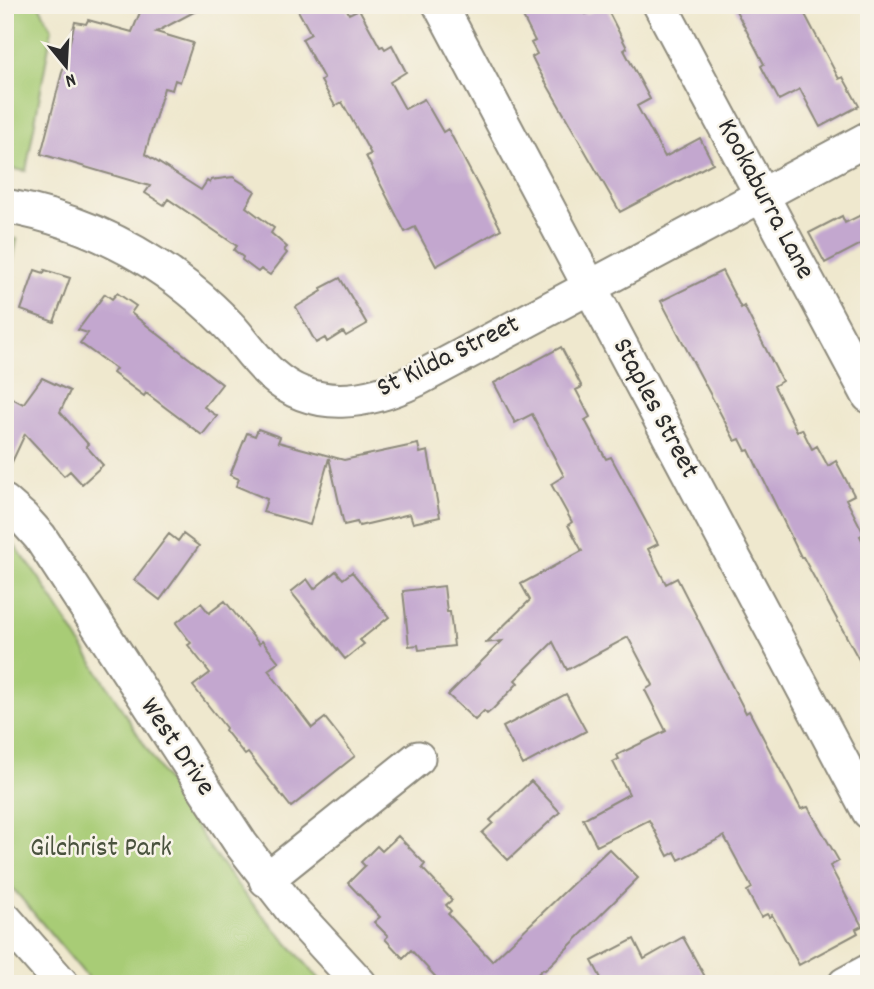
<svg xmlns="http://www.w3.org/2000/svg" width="874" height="989" viewBox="0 0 874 989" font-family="Dekko,sans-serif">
  <rect width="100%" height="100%" fill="#f7f3e8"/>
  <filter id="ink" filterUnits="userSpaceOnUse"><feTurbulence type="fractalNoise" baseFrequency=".0143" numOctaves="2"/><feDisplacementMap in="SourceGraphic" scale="14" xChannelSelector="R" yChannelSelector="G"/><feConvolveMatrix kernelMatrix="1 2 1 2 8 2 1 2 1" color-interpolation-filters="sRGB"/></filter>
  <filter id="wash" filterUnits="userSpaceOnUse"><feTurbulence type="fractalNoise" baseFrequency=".00686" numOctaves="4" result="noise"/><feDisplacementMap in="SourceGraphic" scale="28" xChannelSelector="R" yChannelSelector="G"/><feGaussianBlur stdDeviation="1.57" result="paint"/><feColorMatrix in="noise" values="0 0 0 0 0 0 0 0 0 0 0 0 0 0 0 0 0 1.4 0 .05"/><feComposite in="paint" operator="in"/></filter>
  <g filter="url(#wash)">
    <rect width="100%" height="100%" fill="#efe8ce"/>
    <!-- green -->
    <path fill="#a8cc76" stroke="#6a7c50" stroke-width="2" d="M 5,5 L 39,5 L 52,29 L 26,171 L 5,168 Z
      M 5,237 L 17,239 L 5,303 Z
      M 5,533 L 38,576 L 207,844 L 244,894 L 324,984 L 93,984 L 5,879 Z"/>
    <g id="blocks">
      <!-- building -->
      <path fill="#c3a7cf" d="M 143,5 L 207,5 L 156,32 L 193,43 L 180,82 L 175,80 L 172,90 L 164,88 L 145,154 L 201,190 L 207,181 L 210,183 L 211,180 L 233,177 L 255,191 L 246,207 L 274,228 L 271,233 L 287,247 L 284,250 L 287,253 L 270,275 L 261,269 L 258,272 L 242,260 L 243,257 L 234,250 L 237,246 L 168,199 L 164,205 L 145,193 L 150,186 L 41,154 L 75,22 L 86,24 L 88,20 L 132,32 Z
        M 295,5 L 345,5 L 349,14 L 359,9 L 380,47 L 383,46 L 385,49 L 392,45 L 406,72 L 390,82 L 405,109 L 424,99 L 443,132 L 448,129 L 501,229 L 436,266 L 415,227 L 405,232 L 366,156 L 371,154 L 342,102 L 335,106 L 321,81 L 324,79 L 302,39 L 311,34 Z
        M 517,5 L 581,5 L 586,14 L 605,5 L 627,48 L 624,50 L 650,99 L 637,106 L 665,157 L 700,138 L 713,163 L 620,212 L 537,67 L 532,57 L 537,54 L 531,43 L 535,41 Z
        M 733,5 L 800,5 L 839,79 L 843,77 L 859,106 L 820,127 L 800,89 L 779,100 L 761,66 L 764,64 Z
        M 869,211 L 869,240 L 825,263 L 809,233 L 842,216 L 845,223 Z
        M 35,270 L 44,273 L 45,270 L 70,278 L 54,322 L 21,310 Z
        M 722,271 L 741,308 L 744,306 L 782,381 L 774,386 L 797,431 L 802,429 L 812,449 L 817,446 L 828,466 L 836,461 L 854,495 L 846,499 L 864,534 L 860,536 L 869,554 L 869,678 L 803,557 L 801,557 L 749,450 L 746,451 L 740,439 L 735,441 L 661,301 Z
        M 340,278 L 367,324 L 346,336 L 343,332 L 327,342 L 325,338 L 316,343 L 296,307 L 322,291 L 321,288 Z
        M 117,293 L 136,306 L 131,313 L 222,384 L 204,407 L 217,416 L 202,435 L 146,393 L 144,396 L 113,373 L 116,369 L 80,343 L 88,333 L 78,330 L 105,294 L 112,299 Z
        M 561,347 L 582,387 L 576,390 L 590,417 L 585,420 L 606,459 L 611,457 L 658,544 L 648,549 L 666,584 L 677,578 L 746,713 L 749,711 L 801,809 L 808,807 L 839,861 L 830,866 L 862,926 L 856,929 L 858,933 L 799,965 L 772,915 L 769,917 L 767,914 L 761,917 L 747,891 L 752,888 L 724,836 L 679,860 L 675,852 L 668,856 L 649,820 L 597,846 L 583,819 L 629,794 L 613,762 L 619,759 L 617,755 L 666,731 L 645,690 L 653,685 L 628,637 L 567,670 L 553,642 L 515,680 L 518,683 L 493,709 L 487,714 L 484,711 L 475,720 L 448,695 L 502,641 L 486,643 L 530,600 L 521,584 L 582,551 L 568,525 L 572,522 L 551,484 L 564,476 L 532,414 L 515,423 L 494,383 Z
        M 42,378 L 70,391 L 60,412 L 88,444 L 86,446 L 103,465 L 82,484 L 70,471 L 64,476 L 25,434 L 5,477 L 5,412 L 12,398 L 23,404 Z
        M 258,429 L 280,437 L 278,442 L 344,460 L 418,444 L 420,453 L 428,451 L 440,517 L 413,523 L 410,514 L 359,526 L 357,522 L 344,525 L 329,458 L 310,525 L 263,512 L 267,499 L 236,486 L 239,479 L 230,475 L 247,433 L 255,436 Z
        M 169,534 L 178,541 L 183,534 L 199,546 L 160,600 L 134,580 Z
        M 336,571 L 343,579 L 352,572 L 389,617 L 360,640 L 364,644 L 345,659 L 291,592 L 307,579 L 314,589 Z
        M 444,586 L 447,612 L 450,612 L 454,646 L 419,650 L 418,645 L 409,646 L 403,591 Z
        M 225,601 L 259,644 L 262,641 L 279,662 L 268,670 L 312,728 L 325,718 L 355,756 L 291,807 L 248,753 L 245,755 L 225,730 L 226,728 L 193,686 L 210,673 L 188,645 L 191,643 L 176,623 L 201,603 L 209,613 Z
        M 566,694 L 586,731 L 523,765 L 503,727 Z
        M 531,781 L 560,812 L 508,860 L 482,833 L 493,823 L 490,820 Z
        M 398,836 L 425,864 L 422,868 L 452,900 L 446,905 L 451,911 L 448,914 L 492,961 L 609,849 L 638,878 L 545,970 L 543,969 L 527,984 L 442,984 L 411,950 L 403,958 L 385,939 L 388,936 L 374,922 L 380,917 L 348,883 L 365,866 L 361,862 L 377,846 L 382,851 Z
        M 683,937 L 709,984 L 604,984 L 592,961 L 634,939 L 644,959 Z"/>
    </g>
  </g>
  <g filter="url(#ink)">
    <use href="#blocks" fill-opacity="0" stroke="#8d8a7c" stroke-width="2"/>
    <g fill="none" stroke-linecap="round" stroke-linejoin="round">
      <defs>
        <path id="minor" d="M 440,5 L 869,812
          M 660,5 L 869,396
          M 5,206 C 73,218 135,246 189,289 C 204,301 219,315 232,329 C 245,344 256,360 271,374 C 314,413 369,403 416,380 L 869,138
          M 5,502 L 22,517 L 40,537 L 241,844 L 292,910 L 360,984
          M 266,880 L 418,758
          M 5,919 L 62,984
          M 845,984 L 869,971"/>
      </defs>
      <!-- minor casing -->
      <use href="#minor" stroke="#8d8a7c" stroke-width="37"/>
      <!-- minor -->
      <use href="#minor" stroke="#fff" stroke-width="33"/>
    </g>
  </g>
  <g text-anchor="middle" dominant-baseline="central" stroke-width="5" stroke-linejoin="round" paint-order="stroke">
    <!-- street labels -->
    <g font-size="28" fill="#2b2b2b" stroke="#f7f3e8">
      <text transform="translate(764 200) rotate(62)">Kookaburra Lane</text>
      <text transform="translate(449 358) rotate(-26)">St Kilda Street</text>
      <text transform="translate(654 409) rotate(62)">Staples Street</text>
      <text transform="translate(176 748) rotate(56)">West Drive</text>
    </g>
    <!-- park labels -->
    <g font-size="28" fill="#4a533e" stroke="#f7f3e8">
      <text x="101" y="850">Gilchrist Park</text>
    </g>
  </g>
  <!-- margin -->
  <rect width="874" height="989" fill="none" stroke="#f7f3e8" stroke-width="28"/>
  <!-- north arrow -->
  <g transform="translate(66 66) rotate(162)" stroke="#f7f3e8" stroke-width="5" paint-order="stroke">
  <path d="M0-5L12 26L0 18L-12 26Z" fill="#2b2b2b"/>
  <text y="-10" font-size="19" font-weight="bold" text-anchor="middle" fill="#2b2b2b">N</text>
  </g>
</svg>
